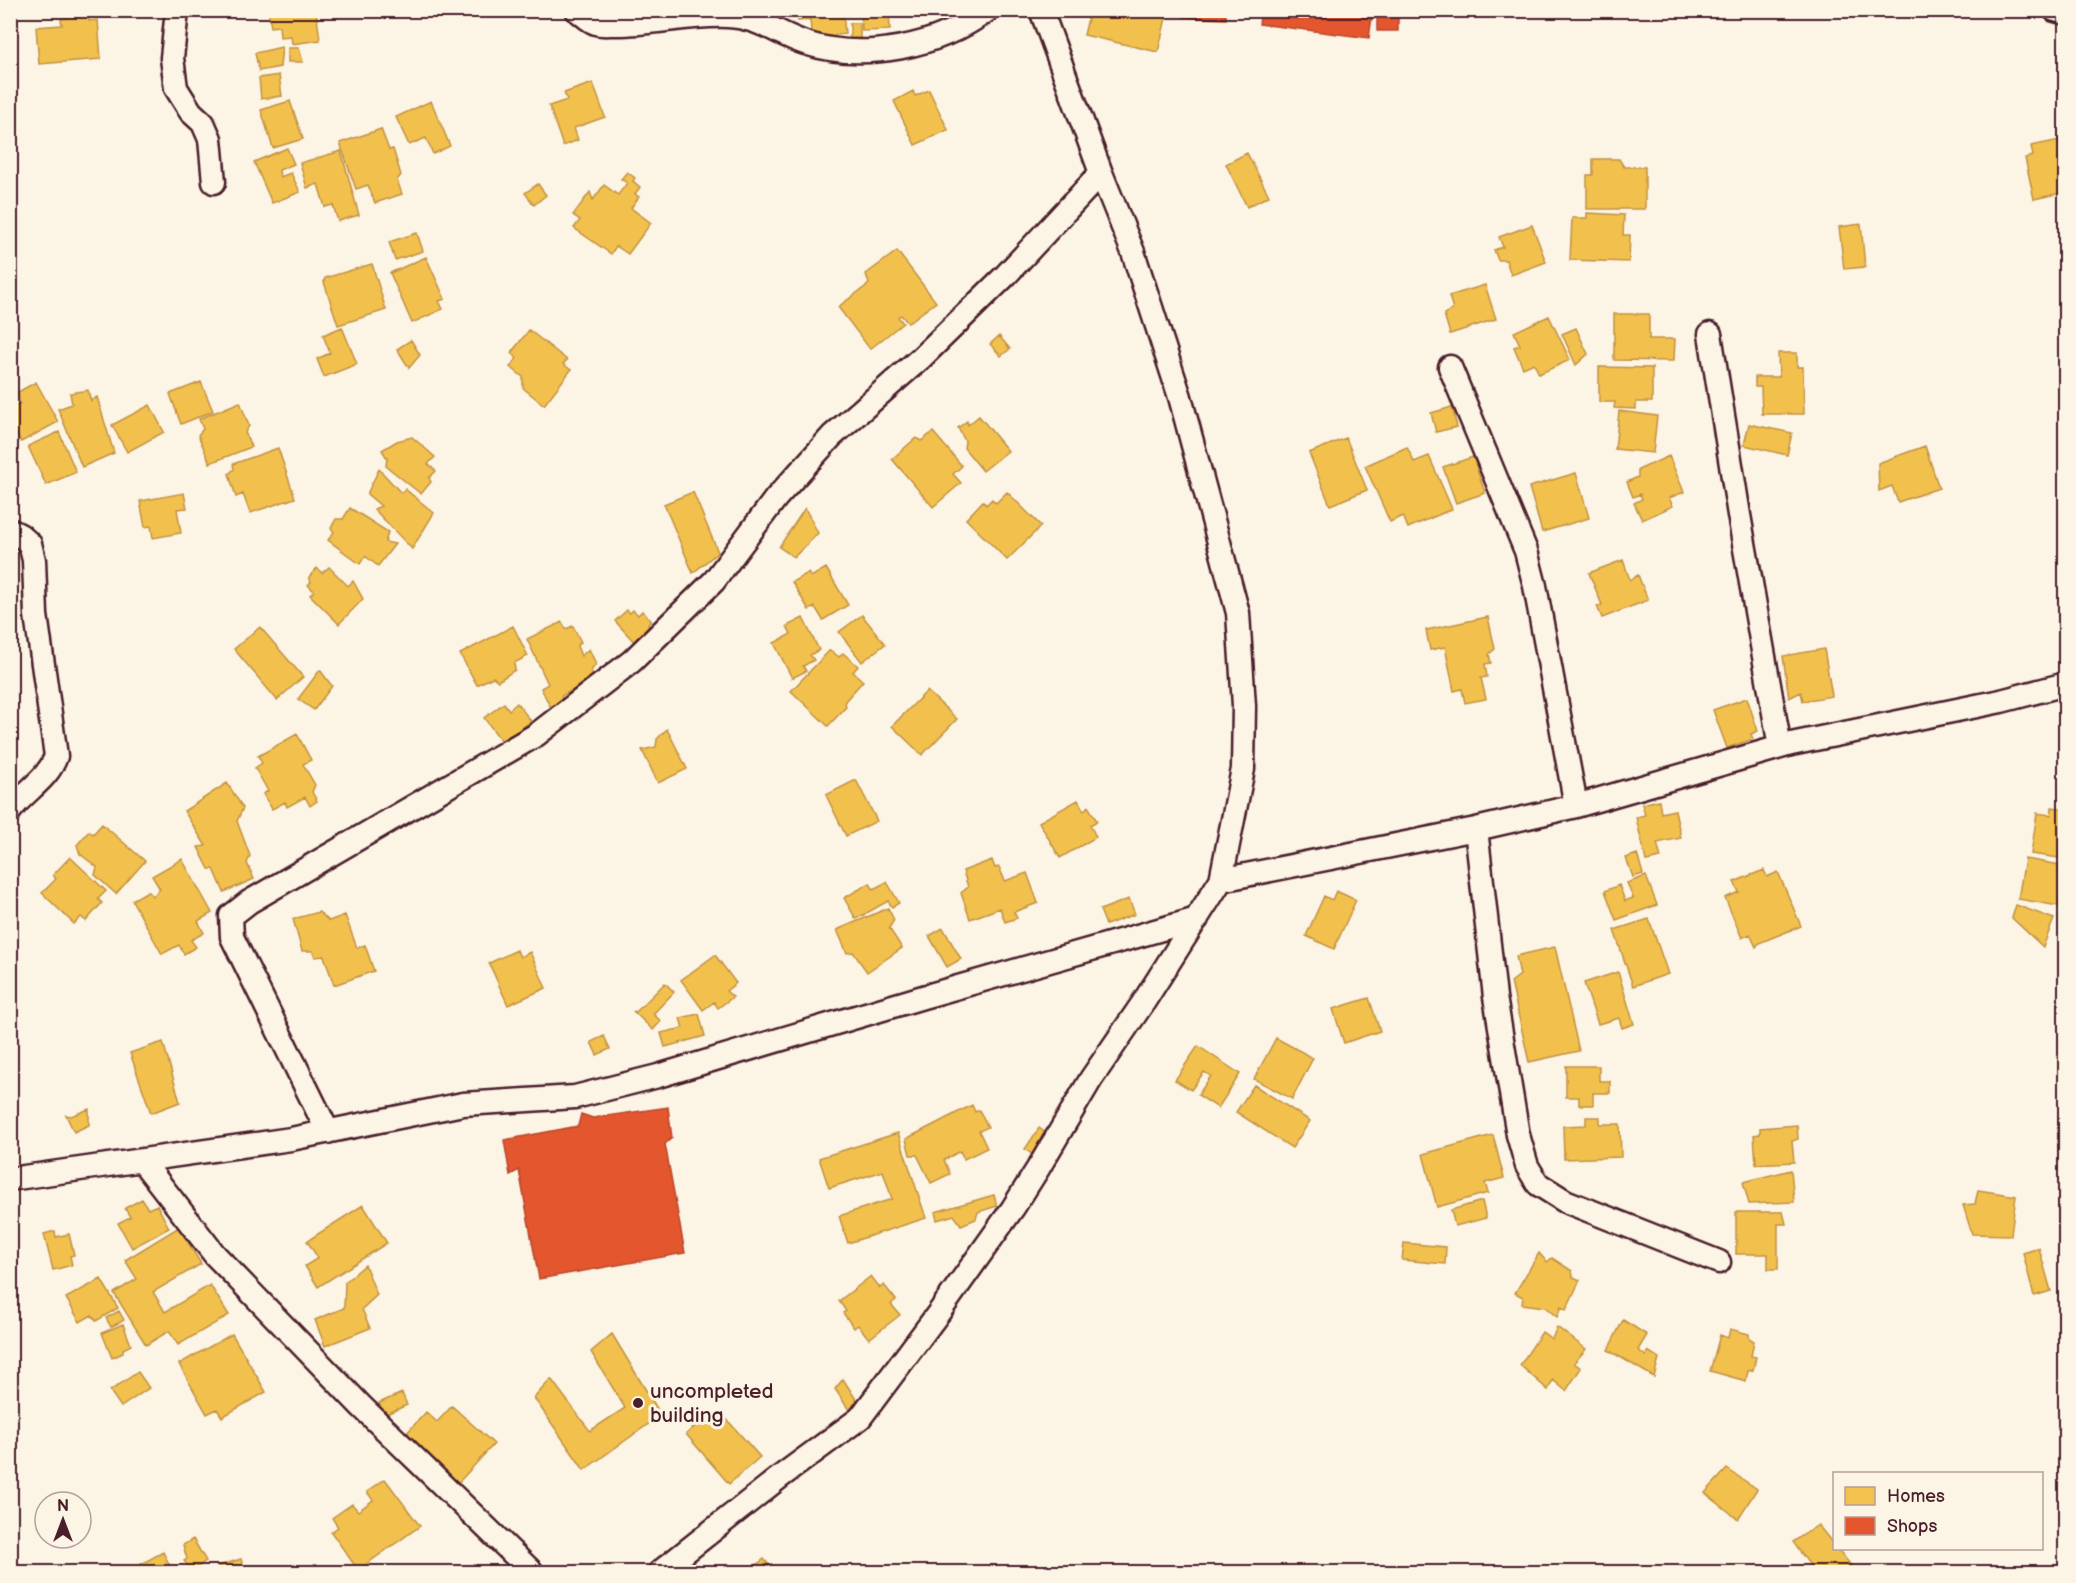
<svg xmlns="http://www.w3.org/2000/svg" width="2076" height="1583" viewBox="0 0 2076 1583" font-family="'Balsamiq Sans',sans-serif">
  <rect width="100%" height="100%" fill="#fcf5e5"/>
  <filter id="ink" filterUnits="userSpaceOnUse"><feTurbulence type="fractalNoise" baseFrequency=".0167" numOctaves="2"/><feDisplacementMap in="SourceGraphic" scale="12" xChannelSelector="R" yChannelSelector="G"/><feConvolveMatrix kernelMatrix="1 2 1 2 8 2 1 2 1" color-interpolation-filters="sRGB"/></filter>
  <g filter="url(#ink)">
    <!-- homes -->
    <path fill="#f2c14e" stroke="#c09044" stroke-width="1.5" d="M 67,10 L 89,10 L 89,21 L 98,20 L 101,59 L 39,64 L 36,27 L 62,25 L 61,19 L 67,18 Z
      M 268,10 L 316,10 L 320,40 L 292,44 L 291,36 L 280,37 L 279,26 L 271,27 Z
      M 797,10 L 843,10 L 845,34 L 835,35 L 836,44 L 812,41 L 810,20 L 798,21 Z
      M 861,10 L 889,10 L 890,30 L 862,31 Z
      M 1090,10 L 1134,10 L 1166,18 L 1158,52 L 1084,35 Z
      M 850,23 L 860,23 L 860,43 L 850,43 Z
      M 282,47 L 280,67 L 259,71 L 255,53 Z
      M 288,48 L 299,48 L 303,62 L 288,62 Z
      M 279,75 L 282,96 L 261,99 L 259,78 Z
      M 593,83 L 605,117 L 574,128 L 578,140 L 563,146 L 549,106 L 567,100 L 564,93 Z
      M 929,90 L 948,130 L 915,145 L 894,101 L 913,91 L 915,96 Z
      M 290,101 L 303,139 L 273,148 L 261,110 Z
      M 431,101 L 450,146 L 433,154 L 426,138 L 409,145 L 396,117 Z
      M 381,129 L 389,150 L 393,149 L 401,175 L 397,180 L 402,194 L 375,203 L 368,185 L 356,189 L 340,143 Z
      M 2065,139 L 2066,192 L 2034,199 L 2025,158 L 2033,156 L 2031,146 Z
      M 287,148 L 294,164 L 279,170 L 280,177 L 291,173 L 300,192 L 272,203 L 254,162 Z
      M 341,151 L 359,215 L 338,221 L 333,205 L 325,207 L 318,184 L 307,188 L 300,163 Z
      M 1247,153 L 1269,196 L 1247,207 L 1226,164 Z
      M 1593,159 L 1619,159 L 1624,167 L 1645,167 L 1645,209 L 1587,209 L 1587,175 L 1593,175 Z
      M 627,172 L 635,178 L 633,181 L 640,187 L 635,194 L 639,197 L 631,208 L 651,223 L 628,254 L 616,246 L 611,254 L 574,228 L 580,220 L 573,215 L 590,192 L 593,200 L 604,185 L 618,195 L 627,183 L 621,179 Z
      M 538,184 L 546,195 L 534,205 L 525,193 Z
      M 1587,213 L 1624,215 L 1623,235 L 1630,235 L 1629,262 L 1570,260 L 1572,218 L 1587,218 Z
      M 1861,224 L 1865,267 L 1844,269 L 1839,227 Z
      M 1532,225 L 1546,262 L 1511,275 L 1506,260 L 1498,260 L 1494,250 L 1503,247 L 1499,237 Z
      M 417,233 L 423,251 L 395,260 L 389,242 Z
      M 897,251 L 936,302 L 908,323 L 901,315 L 898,317 L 903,323 L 870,349 L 838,307 L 869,284 L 866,274 Z
      M 426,257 L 445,299 L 439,301 L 443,309 L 412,323 L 390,273 Z
      M 372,264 L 386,310 L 338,325 L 324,282 L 325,278 Z
      M 1485,285 L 1496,319 L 1450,334 L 1444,314 L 1453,309 L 1449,296 Z
      M 1614,314 L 1649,314 L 1649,339 L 1675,339 L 1674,361 L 1614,360 Z
      M 1549,316 L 1570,360 L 1539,374 L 1534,363 L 1523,368 L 1514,347 L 1520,345 L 1514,332 Z
      M 342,327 L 357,364 L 324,377 L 317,359 L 330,353 L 323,335 Z
      M 1576,328 L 1588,354 L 1576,365 L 1562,334 Z
      M 529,330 L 567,360 L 563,364 L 571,370 L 544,405 L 523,388 L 523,377 L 510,367 L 517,358 L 511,353 Z
      M 999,336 L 1010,349 L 1001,356 L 990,344 Z
      M 411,340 L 420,355 L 409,368 L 397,349 Z
      M 1778,353 L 1797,353 L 1797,367 L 1803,367 L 1804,414 L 1762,414 L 1761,387 L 1755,387 L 1755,377 L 1779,377 Z
      M 1599,367 L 1652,368 L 1652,402 L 1636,402 L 1636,409 L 1614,408 L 1615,402 L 1599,402 Z
      M 36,382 L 58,422 L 21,442 L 10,423 L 10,412 L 14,411 L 11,406 L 20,404 L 18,392 Z
      M 201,382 L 213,411 L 181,424 L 170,394 Z
      M 88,390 L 91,401 L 97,397 L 114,453 L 82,467 L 58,409 L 72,404 L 70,393 Z
      M 240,402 L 249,426 L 245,432 L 251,447 L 210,463 L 198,435 L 203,429 L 199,419 Z
      M 150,405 L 164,432 L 127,452 L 112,425 Z
      M 1452,407 L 1457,427 L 1436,432 L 1431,413 Z
      M 1619,411 L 1657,416 L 1653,453 L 1615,449 Z
      M 979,416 L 1008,451 L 983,471 L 964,448 L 965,441 L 958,428 L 967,421 L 968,425 Z
      M 1749,424 L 1792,433 L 1787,455 L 1744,445 Z
      M 59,432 L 76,472 L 46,485 L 28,446 Z
      M 933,432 L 962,466 L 953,474 L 961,483 L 933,507 L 892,459 L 916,438 L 921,441 Z
      M 412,437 L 435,457 L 428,464 L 436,471 L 429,478 L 431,482 L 421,494 L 386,466 L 387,458 L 382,450 L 397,441 Z
      M 1346,438 L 1367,490 L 1330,505 L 1309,453 Z
      M 1925,446 L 1939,488 L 1898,502 L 1892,486 L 1879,491 L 1878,463 Z
      M 1407,447 L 1414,462 L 1429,456 L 1452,509 L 1408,528 L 1403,516 L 1390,522 L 1365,466 Z
      M 278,448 L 295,498 L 250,513 L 243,494 L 236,497 L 229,474 L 234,469 L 233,464 Z
      M 1669,456 L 1684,492 L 1669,498 L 1673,506 L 1642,520 L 1634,503 L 1642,499 L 1640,494 L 1633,497 L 1627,482 L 1638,477 L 1638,470 Z
      M 1473,457 L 1485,493 L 1456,503 L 1443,467 Z
      M 379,469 L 401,493 L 405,489 L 434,513 L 412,549 L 374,509 L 381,506 L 367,494 Z
      M 1576,473 L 1589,518 L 1542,532 L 1529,487 Z
      M 693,492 L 718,552 L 693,573 L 664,504 Z
      M 1007,492 L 1041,526 L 1007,560 L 966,519 L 983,501 L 986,505 L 992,499 L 996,503 Z
      M 184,493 L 187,508 L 177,509 L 181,533 L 153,538 L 151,526 L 145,527 L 140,501 Z
      M 350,508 L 388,532 L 385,542 L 395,544 L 378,566 L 365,556 L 360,564 L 328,540 L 334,532 L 331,528 L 336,519 L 343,519 Z
      M 805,508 L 818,533 L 794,557 L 779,547 Z
      M 1623,560 L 1630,580 L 1638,575 L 1648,600 L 1602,618 L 1597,606 L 1602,605 L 1589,573 Z
      M 329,567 L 348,586 L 353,581 L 363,599 L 339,624 L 310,595 L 314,591 L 308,585 L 311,582 L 309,577 L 317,568 L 322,573 Z
      M 826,568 L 848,605 L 823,620 L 815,607 L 809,610 L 792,582 L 808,573 L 811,577 Z
      M 627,610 L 630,613 L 633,610 L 638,615 L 642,611 L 651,620 L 648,625 L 654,631 L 638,646 L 615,621 Z
      M 862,615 L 885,644 L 862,662 L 839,632 Z
      M 1488,617 L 1495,649 L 1489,654 L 1491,663 L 1485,664 L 1487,677 L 1481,678 L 1486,699 L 1465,703 L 1462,689 L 1454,691 L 1445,647 L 1430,650 L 1426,630 Z
      M 803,618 L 819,650 L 810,655 L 814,660 L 803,666 L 806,671 L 792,678 L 774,643 L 791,634 L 787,626 Z
      M 562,622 L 566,629 L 573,626 L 581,642 L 577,646 L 581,656 L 589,649 L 596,664 L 591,671 L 595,679 L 561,696 L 564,701 L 551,708 L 541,688 L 548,684 L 527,639 Z
      M 513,626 L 528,656 L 514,663 L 515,670 L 498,681 L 493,677 L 477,685 L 460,654 Z
      M 260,627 L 303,677 L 277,700 L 234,649 Z
      M 1824,649 L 1832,696 L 1803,701 L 1801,692 L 1789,698 L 1783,656 Z
      M 830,650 L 839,657 L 843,653 L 858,666 L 853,672 L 863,681 L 845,701 L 846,707 L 828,726 L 791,691 Z
      M 320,670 L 332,686 L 314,710 L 298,699 Z
      M 927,691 L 957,719 L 922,755 L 892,726 Z
      M 1747,698 L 1758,731 L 1751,734 L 1753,739 L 1727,748 L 1713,710 Z
      M 504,703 L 509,710 L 517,703 L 531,721 L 503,743 L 484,718 Z
      M 667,729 L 687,769 L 658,783 L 642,750 L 656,747 L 657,739 Z
      M 297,734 L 311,760 L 303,764 L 315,785 L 312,792 L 317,801 L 310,806 L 305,797 L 287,807 L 285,802 L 272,809 L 263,794 L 268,791 L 255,768 L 262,763 L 258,756 Z
      M 856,780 L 877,821 L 846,836 L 826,795 Z
      M 227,783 L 243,808 L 237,821 L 250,856 L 247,863 L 254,879 L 224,892 L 214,869 L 209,869 L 198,847 L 206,846 L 184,811 Z
      M 1078,800 L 1084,811 L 1088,806 L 1097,821 L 1090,825 L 1096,837 L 1060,858 L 1039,822 Z
      M 1659,800 L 1661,813 L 1675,810 L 1681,838 L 1657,843 L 1661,858 L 1646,861 L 1636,817 L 1645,815 L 1642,804 Z
      M 2052,807 L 2066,809 L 2066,859 L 2031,854 L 2037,813 L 2051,815 Z
      M 102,824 L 145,861 L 116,894 L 95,875 L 97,867 L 80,854 L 77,845 L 89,831 L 93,834 Z
      M 1637,854 L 1643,874 L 1633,877 L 1626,858 Z
      M 70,857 L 106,891 L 98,899 L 102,903 L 86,921 L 81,917 L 74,924 L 42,893 L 56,879 L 53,875 Z
      M 182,859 L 212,913 L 198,921 L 204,933 L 191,940 L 196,947 L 184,954 L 179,945 L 162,954 L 132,900 L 148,891 L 153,896 L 160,889 L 152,876 Z
      M 2025,859 L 2066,866 L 2065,907 L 2018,899 Z
      M 992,860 L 995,868 L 999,867 L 1005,881 L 1027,873 L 1038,903 L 1014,912 L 1017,918 L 1005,922 L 1000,908 L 970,919 L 961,893 L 968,887 L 963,871 Z
      M 1764,870 L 1767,877 L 1778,872 L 1801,926 L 1759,943 L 1756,947 L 1750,934 L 1742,938 L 1725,898 L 1739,892 L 1734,882 Z
      M 1646,876 L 1657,905 L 1616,920 L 1605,891 L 1619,885 L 1625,901 L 1633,898 L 1627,883 Z
      M 887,882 L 899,903 L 892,907 L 888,901 L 856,919 L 844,898 L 870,883 L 873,889 Z
      M 1336,891 L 1356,900 L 1334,949 L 1306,936 L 1324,896 L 1332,900 Z
      M 1129,899 L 1135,914 L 1106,925 L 1100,910 Z
      M 2016,905 L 2054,919 L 2043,947 L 2012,918 Z
      M 888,908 L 894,920 L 889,928 L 902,948 L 867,972 L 853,952 L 847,953 L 837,930 Z
      M 319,912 L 329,921 L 345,915 L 357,948 L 365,945 L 374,971 L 334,985 L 324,956 L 315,957 L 313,951 L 302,951 L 293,919 Z
      M 1649,919 L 1668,974 L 1633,986 L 1614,930 Z
      M 943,928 L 961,959 L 947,967 L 929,936 Z
      M 1555,947 L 1579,1051 L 1529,1062 L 1511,982 L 1520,975 L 1516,956 Z
      M 517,950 L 520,957 L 530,952 L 546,988 L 508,1005 L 489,963 Z
      M 715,955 L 736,983 L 726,991 L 733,997 L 718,1008 L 714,1002 L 703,1010 L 681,980 Z
      M 1618,972 L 1634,1024 L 1622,1028 L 1619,1018 L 1598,1024 L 1584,983 Z
      M 665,983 L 674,992 L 653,1014 L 661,1021 L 653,1030 L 633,1011 L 636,1012 Z
      M 1369,998 L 1380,1031 L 1344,1043 L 1333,1009 Z
      M 699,1014 L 705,1036 L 665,1047 L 661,1033 L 683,1028 L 680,1018 Z
      M 604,1036 L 610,1049 L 597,1055 L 591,1042 Z
      M 1276,1038 L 1313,1058 L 1292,1099 L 1254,1079 Z
      M 163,1042 L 180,1102 L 151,1113 L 130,1053 Z
      M 1198,1046 L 1240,1074 L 1218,1108 L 1198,1095 L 1211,1076 L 1204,1072 L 1191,1090 L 1175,1080 Z
      M 1566,1066 L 1599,1066 L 1599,1081 L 1610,1081 L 1610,1093 L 1593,1093 L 1593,1105 L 1579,1105 L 1579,1097 L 1566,1097 Z
      M 1254,1085 L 1310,1121 L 1292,1148 L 1236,1112 Z
      M 972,1105 L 975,1112 L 979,1110 L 988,1127 L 979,1131 L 987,1148 L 964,1159 L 960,1151 L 944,1160 L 950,1174 L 931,1183 L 917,1155 L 910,1155 L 906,1139 Z
      M 89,1109 L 89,1125 L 74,1132 L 66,1115 L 71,1116 Z
      M 1586,1117 L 1600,1117 L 1600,1124 L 1620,1124 L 1621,1157 L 1564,1159 L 1563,1126 L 1586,1125 Z
      M 1797,1125 L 1798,1139 L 1792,1141 L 1794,1162 L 1756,1164 L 1754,1135 L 1760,1134 L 1760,1128 Z
      M 1039,1128 L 1052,1137 L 1037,1158 L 1025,1149 Z
      M 898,1133 L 926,1218 L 848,1243 L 839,1216 L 892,1199 L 883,1171 L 829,1188 L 819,1158 Z
      M 1493,1135 L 1504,1178 L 1485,1183 L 1488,1193 L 1437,1207 L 1423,1154 Z
      M 1791,1170 L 1794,1202 L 1749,1204 L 1743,1182 Z
      M 1978,1190 L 2016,1196 L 2011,1235 L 1972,1234 L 1963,1205 L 1975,1204 Z
      M 994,1195 L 997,1206 L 978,1212 L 976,1219 L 961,1225 L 954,1215 L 937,1220 L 935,1212 Z
      M 142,1199 L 148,1209 L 157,1205 L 169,1228 L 132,1248 L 118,1223 L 130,1217 L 125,1208 Z
      M 1482,1201 L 1486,1218 L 1455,1226 L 1451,1210 Z
      M 363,1205 L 387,1243 L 318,1287 L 305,1266 L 318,1258 L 307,1241 Z
      M 1736,1212 L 1783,1212 L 1786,1224 L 1778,1224 L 1778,1269 L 1768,1269 L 1768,1254 L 1736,1254 Z
      M 179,1227 L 201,1264 L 153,1292 L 165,1312 L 210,1285 L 229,1315 L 178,1345 L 169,1331 L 146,1345 L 114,1293 L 137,1279 L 125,1260 Z
      M 55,1231 L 56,1237 L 69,1234 L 74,1255 L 70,1256 L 72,1265 L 53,1270 L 44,1234 Z
      M 1404,1243 L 1446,1247 L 1445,1264 L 1402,1260 Z
      M 2039,1248 L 2051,1291 L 2034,1296 L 2023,1253 Z
      M 1539,1253 L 1547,1262 L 1552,1258 L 1572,1271 L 1573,1277 L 1580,1280 L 1566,1310 L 1561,1307 L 1557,1317 L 1545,1307 L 1522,1304 L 1523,1297 L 1515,1293 Z
      M 365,1265 L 377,1295 L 362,1309 L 370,1328 L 325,1346 L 315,1320 L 344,1308 L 345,1282 Z
      M 871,1276 L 880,1288 L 884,1285 L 896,1300 L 891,1304 L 900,1315 L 869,1339 L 858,1325 L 854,1328 L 843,1313 L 846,1311 L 839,1301 Z
      M 101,1279 L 118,1308 L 96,1321 L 92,1315 L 80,1322 L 66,1298 Z
      M 119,1311 L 124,1320 L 111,1327 L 106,1318 Z
      M 1623,1320 L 1647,1335 L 1638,1350 L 1646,1356 L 1648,1351 L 1659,1358 L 1654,1377 L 1608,1350 Z
      M 123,1324 L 131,1345 L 123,1349 L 123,1353 L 112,1358 L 102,1333 Z
      M 1557,1327 L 1586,1349 L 1574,1363 L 1581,1368 L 1566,1391 L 1553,1380 L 1548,1390 L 1520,1365 L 1542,1332 L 1552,1339 Z
      M 1730,1329 L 1749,1334 L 1749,1338 L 1754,1341 L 1751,1356 L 1756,1357 L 1753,1370 L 1748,1371 L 1746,1381 L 1710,1371 L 1720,1335 L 1728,1338 Z
      M 232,1334 L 266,1392 L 222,1417 L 217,1409 L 207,1414 L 179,1364 Z
      M 612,1334 L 661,1415 L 584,1470 L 534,1398 L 551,1379 L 590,1431 L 625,1408 L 591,1352 Z
      M 138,1372 L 149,1388 L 121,1407 L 110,1391 Z
      M 843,1379 L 859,1404 L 849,1410 L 835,1389 Z
      M 402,1393 L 407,1405 L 384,1415 L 379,1403 Z
      M 452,1406 L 494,1444 L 458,1483 L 405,1435 L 426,1412 L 437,1422 Z
      M 710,1414 L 716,1421 L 723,1415 L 760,1457 L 729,1484 L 686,1434 Z
      M 1727,1469 L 1757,1489 L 1738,1519 L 1705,1493 Z
      M 385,1479 L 420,1526 L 358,1570 L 331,1532 L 338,1527 L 332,1518 L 352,1504 L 358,1511 L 373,1500 L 367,1492 Z
      M 1818,1525 L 1834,1545 L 1834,1548 L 1837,1548 L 1853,1568 L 1849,1572 L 1812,1572 L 1814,1571 L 1793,1542 Z
      M 193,1539 L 206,1561 L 192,1571 L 184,1561 L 187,1559 L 183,1545 Z
      M 163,1552 L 173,1572 L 146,1572 L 141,1564 Z
      M 241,1559 L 245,1572 L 219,1572 L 218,1566 Z
      M 764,1559 L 775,1572 L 747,1572 Z"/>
    <!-- shops -->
    <path fill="#e4572e" stroke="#b6462d" stroke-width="1.5" d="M 1184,10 L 1226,10 L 1226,19 L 1184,17 Z
      M 1261,10 L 1373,10 L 1369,38 L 1259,24 Z
      M 1377,10 L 1398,10 L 1398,31 L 1377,31 Z
      M 668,1107 L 672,1138 L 665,1144 L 685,1253 L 539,1279 L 519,1170 L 510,1175 L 504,1140 L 578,1126 L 581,1114 L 593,1118 Z"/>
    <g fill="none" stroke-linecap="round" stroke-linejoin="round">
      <defs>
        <path id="minor" d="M 177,10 L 172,58 L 176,88 L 191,112 L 203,123 L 210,139 L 214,182
          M 577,10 C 583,14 589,21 596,23 C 601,25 609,24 614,24 C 652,25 689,14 728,16 C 758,17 778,34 805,43 C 864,62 938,47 988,10
          M 2055,10 L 2066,13
          M 1710,334 L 1739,515 L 1780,747
          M 1450,367 L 1526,551 L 1535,586 L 1576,806
          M 10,530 L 20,535 L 30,544 L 34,560 L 36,615 L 56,756 C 48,780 24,791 10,811
          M 1476,829 L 1495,997 L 1518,1135 L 1527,1166 L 1538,1184 L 1565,1201 L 1719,1262
          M 1221,880 L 1476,829 L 1576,806 L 1791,744 L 2001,701 L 2066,684
          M 328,1132 L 232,937 L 231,916 L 249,902 L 536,735 L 632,661 L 714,581 L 776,498 L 832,436 L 922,357 L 1005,276 L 1101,173
          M 142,1161 L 215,1255 L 361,1406 L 532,1572
          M 10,1179 L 291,1139 L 463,1104 L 575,1097 L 658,1076 L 923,997 L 1197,919
          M 660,1572 L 780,1477 L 860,1418 L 940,1311 L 1013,1208 L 1039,1167 L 1091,1079 L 1143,1003 L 1221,880 L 1243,769 L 1244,706 L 1238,613 L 1180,397 L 1133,252 L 1101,173 L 1041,10"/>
      </defs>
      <!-- minor casing -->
      <use href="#minor" stroke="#4a1f2b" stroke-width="27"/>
      <!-- minor -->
      <use href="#minor" stroke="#fcf5e5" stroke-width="22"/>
    </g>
  </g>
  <!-- markers -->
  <circle fill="#4a1f2b" stroke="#fcf5e5" stroke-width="2" cx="638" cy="1403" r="6"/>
  <g text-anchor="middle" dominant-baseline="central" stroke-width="6" stroke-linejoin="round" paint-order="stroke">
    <!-- poi labels -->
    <g font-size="21" fill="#4a1f2b" stroke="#fcf5e5" text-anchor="start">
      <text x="650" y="1391">uncompleted<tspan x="650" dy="24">building</tspan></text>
    </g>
  </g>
  <!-- margin -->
  <rect width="2076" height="1583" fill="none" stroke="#fcf5e5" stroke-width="36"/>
  <rect x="18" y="18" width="2040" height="1547" fill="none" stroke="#4a1f2b" stroke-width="2" filter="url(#ink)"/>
  <!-- legend -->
  <rect x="1833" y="1472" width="210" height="78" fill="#fcf5e5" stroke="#b59f9b" stroke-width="1.5"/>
  <rect x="1845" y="1487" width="30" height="18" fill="#f2c14e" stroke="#b59f9b" stroke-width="1.5"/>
  <text x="1887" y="1502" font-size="18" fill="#4a1f2b">Homes</text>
  <rect x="1845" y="1517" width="30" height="18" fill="#e4572e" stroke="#b59f9b" stroke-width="1.5"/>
  <text x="1887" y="1532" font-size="18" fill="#4a1f2b">Shops</text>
  <!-- north arrow -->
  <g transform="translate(63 1520)"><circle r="28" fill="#fcf5e5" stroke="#b59f9b" stroke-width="1.5"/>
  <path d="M0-4.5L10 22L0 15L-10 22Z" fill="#4a1f2b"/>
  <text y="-9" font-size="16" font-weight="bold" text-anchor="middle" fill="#4a1f2b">N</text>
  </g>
</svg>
